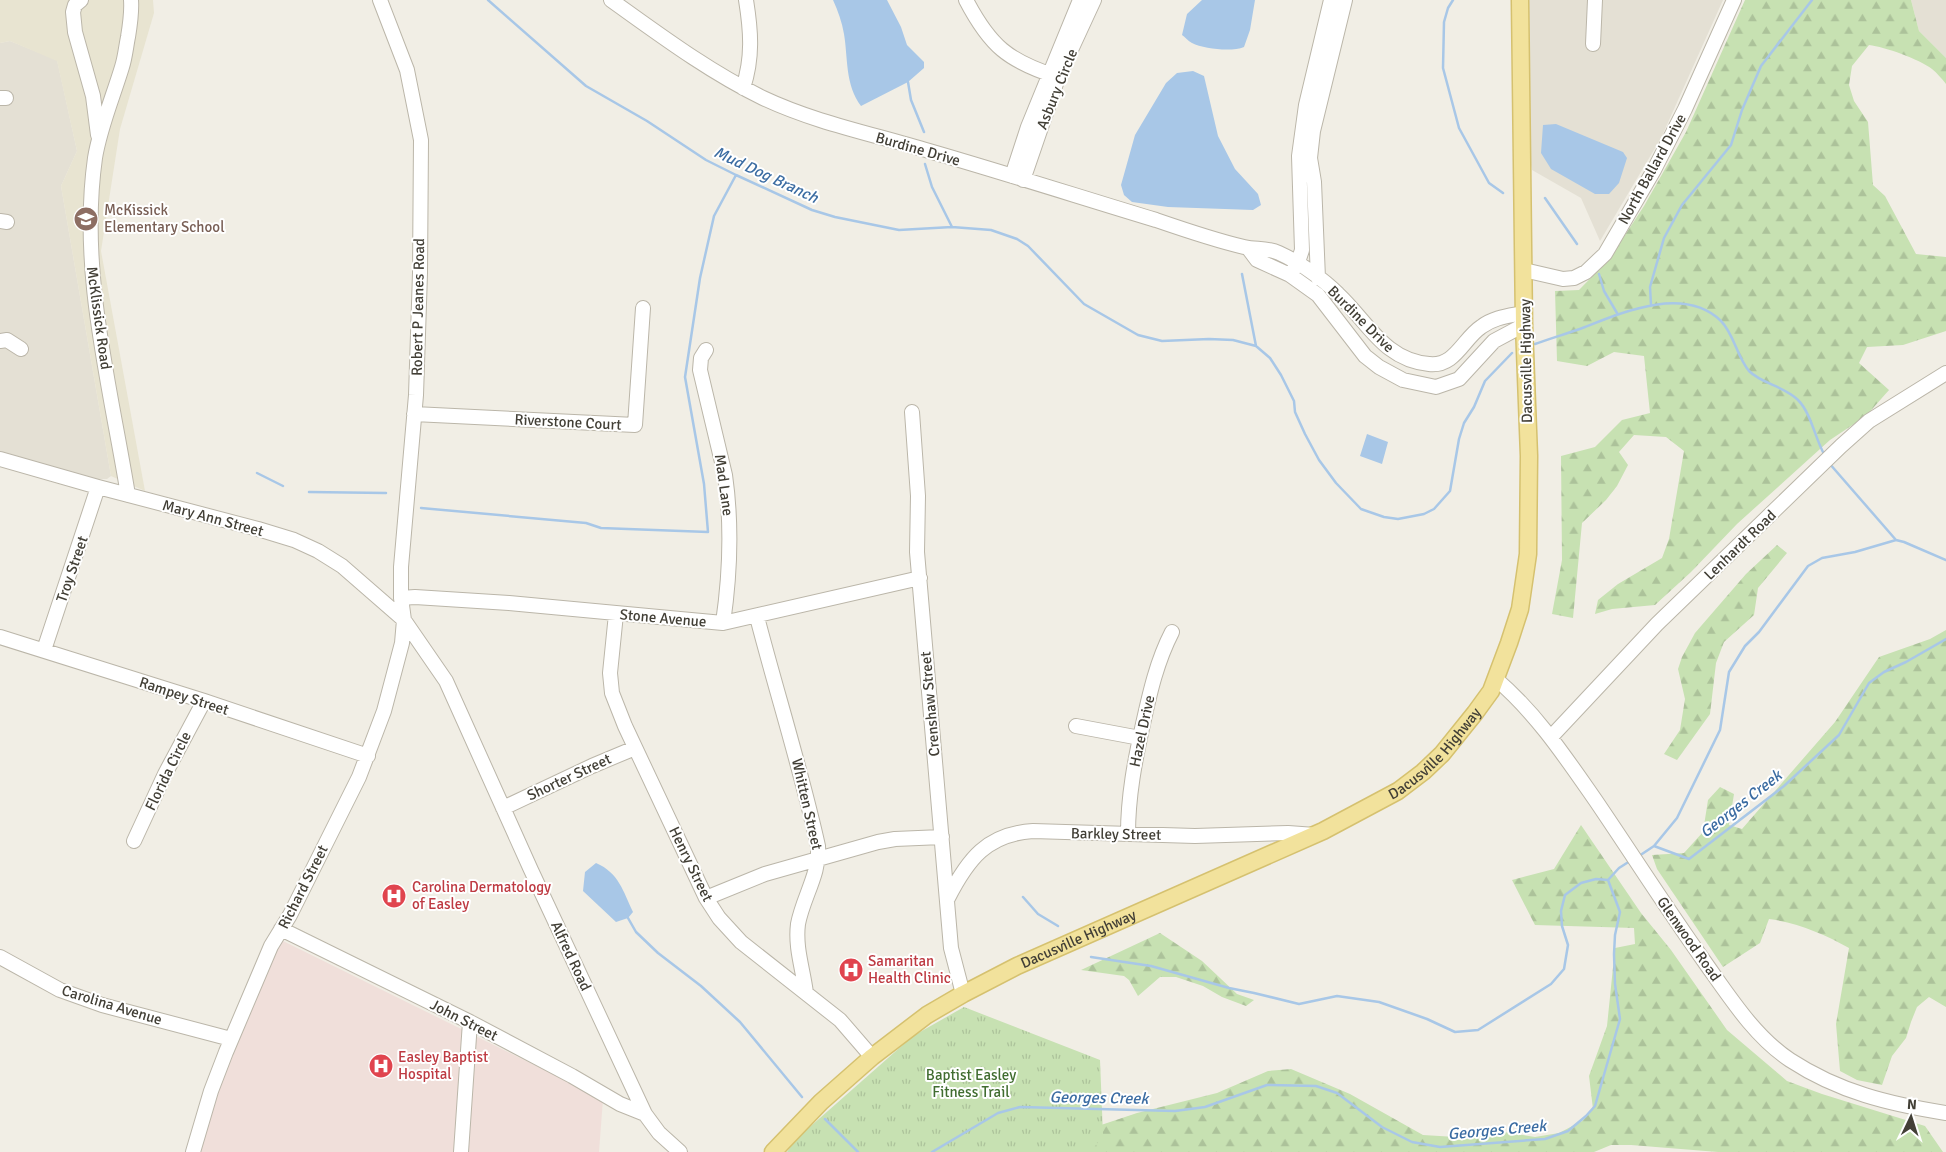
<svg xmlns="http://www.w3.org/2000/svg" width="1946" height="1152" viewBox="0 0 1946 1152" font-family="Signika,sans-serif">
  <defs>
    <pattern id="forest-firs" width="22" height="20" patternUnits="userSpaceOnUse" patternTransform="scale(1.25)"><rect width="22" height="20" fill="#c7e1b2"/><path d="M5 1l3.5 6h-7zM16 11l3.5 6h-7z" fill="#acc29a"/></pattern>
    <pattern id="park-tufts" width="24" height="20" patternUnits="userSpaceOnUse" patternTransform="scale(1.25)"><rect width="24" height="20" fill="#c7e1b2"/><path d="M3 7l-1-3M5 7V3M7 7l1-3M15 17l-1-3M17 17v-4M19 17l1-3" fill="none" stroke="#acc29a"/></pattern>
  </defs>
  <rect width="100%" height="100%" fill="#f1eee5"/>
  <!-- residential -->
  <path fill="#e4e0d4" d="M 1526,0 L 1723,0 L 1661,138 L 1600,241 L 1581,198 L 1532,170 L 1528,148 Z
    M 1911,0 L 1946,0 L 1946,58 L 1919,31 Z
    M 10,41 L 57,60 L 77,151 L 61,186 L 111,476 L 107,479 L 94,479 L 0,451 L 0,43 Z"/>
  <!-- education -->
  <path fill="#e8e4d1" d="M 0,0 L 153,0 L 154,13 L 120,129 L 101,251 L 145,491 L 111,476 L 61,186 L 77,151 L 57,61 L 10,41 L 0,43 Z"/>
  <!-- medical -->
  <path fill="#f0dfda" d="M 281,940 L 603,1099 L 599,1152 L 201,1152 L 214,1099 L 240,1033 Z"/>
  <!-- forest -->
  <path fill="url(#forest-firs)" d="M 1745,0 L 1911,0 L 1919,31 L 1946,58 L 1946,84 C 1942,79 1937,73 1932,69 C 1919,59 1885,47 1869,45 L 1852,66 L 1849,85 L 1854,101 L 1868,122 L 1873,185 L 1885,196 L 1916,254 L 1946,257 L 1946,331 L 1903,345 L 1867,347 L 1859,363 L 1889,390 L 1866,416 L 1830,440 L 1737,524 L 1691,572 L 1655,605 L 1612,609 L 1595,614 L 1598,600 L 1618,584 L 1662,558 L 1669,539 L 1684,451 L 1666,437 L 1634,435 L 1619,452 L 1628,465 L 1617,486 L 1606,500 L 1582,523 L 1573,618 L 1552,614 L 1562,560 L 1561,456 L 1595,447 L 1622,420 L 1650,413 L 1644,356 L 1614,352 L 1587,366 L 1557,361 L 1555,291 L 1579,290 L 1610,258 L 1644,206 L 1686,132 Z
    M 1777,545 L 1787,553 L 1758,588 L 1754,615 L 1724,642 L 1716,663 L 1710,714 L 1677,760 L 1664,754 L 1680,730 L 1685,699 L 1678,669 L 1682,657 L 1695,633 L 1746,574 Z
    M 1946,630 L 1946,1007 L 1929,997 L 1917,1007 L 1911,1022 L 1906,1038 L 1892,1056 L 1882,1085 L 1857,1080 L 1840,1071 L 1836,1024 L 1849,948 C 1824,934 1798,923 1769,919 L 1760,943 L 1723,967 L 1657,869 L 1652,855 L 1684,853 L 1703,832 L 1708,800 L 1720,787 L 1734,794 L 1729,825 L 1742,829 L 1835,722 L 1879,657 L 1930,639 Z
    M 1581,825 L 1641,913 L 1671,950 L 1727,1030 L 1787,1081 L 1822,1094 L 1925,1126 L 1943,1152 L 1718,1152 L 1631,1145 L 1611,1145 L 1594,1152 L 1070,1152 L 1095,1127 L 1137,1113 L 1217,1093 L 1268,1071 L 1291,1069 L 1350,1094 L 1423,1135 L 1456,1137 L 1498,1131 L 1535,1137 L 1559,1133 L 1582,1121 L 1593,1109 L 1589,1076 L 1607,1026 L 1615,948 L 1635,944 L 1634,928 L 1535,925 L 1512,880 L 1554,869 Z
    M 1160,933 L 1202,961 L 1237,994 L 1254,1000 L 1246,1006 L 1222,997 L 1203,986 L 1176,977 L 1160,977 L 1138,996 L 1129,980 L 1124,976 L 1081,970 Z"/>
  <!-- park -->
  <path fill="url(#park-tufts)" d="M 964,1007 L 1100,1060 L 1103,1135 L 1091,1152 L 787,1152 L 795,1140 L 913,1036 Z"/>
  <!-- water -->
  <path fill="#a8c7e7" d="M 833,0 L 887,0 L 901,27 L 907,45 L 924,62 L 924,68 L 908,82 L 861,106 C 845,85 848,58 844,34 C 842,22 838,11 833,0 Z
    M 1202,0 L 1255,0 L 1250,30 L 1244,47 C 1232,52 1204,49 1192,43 C 1188,41 1185,37 1182,35 L 1187,14 Z
    M 1193,71 L 1204,76 L 1218,136 L 1235,169 L 1258,194 L 1261,205 L 1253,210 L 1168,207 L 1132,202 L 1124,195 L 1121,185 L 1135,135 L 1166,83 L 1177,73 Z
    M 1556,124 L 1623,152 L 1627,158 L 1619,183 L 1609,194 L 1595,194 L 1551,169 L 1541,153 L 1543,125 Z
    M 1367,434 L 1388,442 L 1382,464 L 1360,456 Z
    M 596,863 C 619,873 623,891 633,912 L 628,918 L 616,922 L 583,891 L 585,872 Z"/>
  <g fill="none" stroke-linecap="round" stroke-linejoin="round">
    <!-- stream -->
    <path stroke="#a8c7e7" stroke-width="2.5" d="M 488,0 L 586,86 L 647,121 L 706,160 L 736,175 L 812,210 L 835,217 L 899,230 L 952,227 L 991,230 L 1017,239 L 1028,246 L 1084,304 L 1138,335 L 1162,341 L 1209,339 L 1233,340 L 1256,346 L 1270,358 L 1281,375 L 1294,401 L 1295,412 L 1305,434 L 1319,460 L 1336,483 L 1361,509 L 1384,517 L 1398,519 L 1424,514 L 1434,509 L 1450,491 L 1459,439 L 1464,423 L 1474,407 L 1485,381 L 1512,353
      M 1453,0 L 1448,8 L 1444,22 L 1443,68 L 1459,128 L 1489,183 L 1503,193
      M 908,82 L 911,100 L 924,132
      M 925,164 L 932,187 L 952,227
      M 1545,198 L 1577,244
      M 1242,274 L 1256,346
      M 1599,274 L 1604,291 L 1617,313
      M 1651,305 L 1650,287 L 1664,238 L 1682,205 L 1731,145 L 1742,110 L 1761,66 L 1812,0
      M 1535,344 C 1552,338 1569,333 1585,327 C 1625,311 1685,286 1721,321 C 1734,334 1737,357 1749,371 C 1762,384 1784,386 1798,400 C 1811,413 1815,438 1824,454
      M 1829,463 L 1896,540 L 1904,542 L 1946,560
      M 257,473 L 283,486
      M 309,492 L 386,493
      M 421,508 L 586,523 L 601,528 L 708,532 L 704,484 L 685,377 L 700,278 L 714,216 L 736,175
      M 1654,846 L 1689,859 L 1784,786 L 1839,735 L 1869,683 L 1884,672 L 1906,662 L 1946,639
      M 1639,856 L 1654,846 L 1677,818 L 1720,730 L 1729,672 L 1745,646 L 1759,632 L 1808,566 L 1822,558 L 1855,552 L 1896,540
      M 1608,880 L 1619,868 L 1630,861
      M 1023,897 L 1038,914 L 1058,926
      M 628,918 L 636,932 L 658,953 L 701,986 L 740,1022 L 802,1097
      M 1091,957 L 1151,966 L 1229,988 L 1254,993 L 1299,1004 L 1337,996 L 1379,1002 L 1427,1019 L 1455,1032 L 1478,1030 L 1551,984 L 1564,969 L 1568,945 L 1562,926 L 1561,911 L 1565,895 L 1581,883 L 1596,879 L 1608,880
      M 825,1119 L 858,1152
      M 932,1152 L 998,1113 L 1020,1107 L 1175,1111 L 1205,1107 L 1267,1085 L 1316,1086 L 1337,1093 L 1382,1127 L 1412,1142 L 1440,1147 L 1545,1139 L 1568,1131 L 1586,1116 L 1595,1106 L 1620,1019 L 1615,984 L 1614,954 L 1615,935 L 1620,912 L 1608,880"/>
    <defs>
      <path id="minor" d="M 81,0 L 75,5 L 73,12 L 75,32 L 93,96 L 98,135
        M 611,0 C 660,35 708,71 763,98 C 816,123 873,134 929,151 C 1005,173 1080,197 1156,220 C 1185,230 1214,240 1244,247 C 1257,250 1266,247 1279,253 C 1299,262 1323,279 1338,294 C 1368,322 1384,360 1429,364 C 1455,367 1463,339 1481,327 C 1494,317 1509,316 1524,313
        M 966,0 C 990,46 1008,61 1058,77
        M 1593,44 L 1595,0
        M 743,88 C 753,58 751,31 746,0
        M 0,98 L 6,98
        M 1012,176 L 1028,127 L 1080,0
        M 1023,180 L 1058,78 L 1094,0
        M 0,221 L 7,222
        M 1248,248 L 1257,260 L 1290,275 L 1318,295 L 1365,356 L 1379,367 L 1403,380 L 1436,387 L 1459,379 L 1494,341 L 1524,325
        M 1294,269 L 1298,262 L 1302,250 L 1299,156 L 1306,105 L 1331,0
        M 1524,270 L 1563,279 L 1574,278 L 1586,272 L 1605,254 L 1654,170 L 1685,109 L 1734,0
        M 1318,278 L 1314,182 L 1310,158 L 1313,131 L 1345,0
        M 0,341 L 7,340 L 21,349
        M 706,350 L 701,358 L 700,370 L 725,475 C 732,524 730,575 723,623
        M 912,412 L 918,496 L 917,552 L 951,948 L 963,994
        M 414,414 L 635,425 L 643,308
        M 0,459 L 98,487 L 258,529 L 294,540 L 318,551 L 342,566 L 404,620 L 446,681 L 531,870 L 645,1114 L 659,1133 L 680,1152
        M 128,495 C 110,384 79,271 95,158 C 100,127 113,97 122,67 C 125,58 126,47 128,37 C 130,25 132,13 131,0
        M 401,598 L 415,597 L 509,603 L 723,623 L 920,578
        M 616,614 L 610,673 L 612,693 L 625,726 L 706,898 L 719,918 L 741,942 L 840,1020 L 872,1057
        M 757,617 C 777,694 801,769 818,846 C 820,874 803,897 798,924 C 795,948 803,969 806,993
        M 0,637 L 204,701 L 368,756
        M 44,650 L 98,487
        M 1496,679 C 1537,714 1566,758 1596,801 C 1632,854 1667,909 1704,961 C 1729,996 1754,1036 1790,1060 C 1839,1092 1889,1104 1946,1113
        M 1076,726 L 1140,738
        M 1551,737 L 1657,624 L 1841,446 L 1869,421 L 1946,373
        M 503,808 L 592,766 L 635,748
        M 1128,834 C 1128,796 1135,760 1143,724 C 1150,692 1157,661 1172,632
        M 134,841 L 165,774 L 204,701
        M 706,898 L 765,874 L 878,842 L 895,839 L 942,837
        M 948,898 C 968,859 987,834 1033,831 L 1195,836 L 1288,833 L 1315,835
        M 281,929 L 470,1022 L 572,1076 L 620,1104 L 645,1114
        M 0,957 L 60,990 L 102,1005 L 231,1039
        M 193,1152 L 211,1091 L 226,1052 L 271,946 L 290,915 L 359,777 L 384,711 L 402,643 L 404,620 L 401,598 L 401,567 L 416,395 L 420,273 L 421,140 L 407,70 L 380,0
        M 461,1152 L 470,1022"/>
      <g id="major">
        <path id="s1" d="M 773,1152 L 821,1102 L 872,1057 L 927,1015 L 963,994 L 1017,966 L 1323,831 L 1398,791 L 1423,772 L 1442,754 L 1475,713 L 1491,691 L 1509,643 L 1520,609 L 1528,554 L 1529,456 L 1524,325 L 1520,0"/>
      </g>
    </defs>
    <!-- minor casing -->
    <use href="#minor" stroke="#bbb6a9" stroke-width="16"/>
    <!-- major casing -->
    <use href="#major" stroke="#d5c16f" stroke-width="19"/>
    <!-- minor -->
    <use href="#minor" stroke="#fff" stroke-width="14"/>
    <!-- major -->
    <use href="#major" stroke="#f2e29c" stroke-width="16"/>
  </g>
  <!-- icons -->
  <defs>
    <symbol id="school-disc" viewBox="-11 -11 22 22"><circle r="9.5" fill="#8d6e63" stroke="#fff"/><path d="M0-5L7-2L0 1L-7-2ZM-4 1L0 2.5L4 1V4Q0 6-4 4Z" fill="#fff"/></symbol>
    <symbol id="hospital-disc" viewBox="-11 -11 22 22"><circle r="9.5" fill="#e0444e" stroke="#fff"/><path d="M-5-5h3v3.5h4V-5h3V5h-3V1.5h-4V5h-3Z" fill="#fff"/></symbol>
  </defs>
  <g fill-rule="evenodd">
    <use href="#school-disc" x="72" y="205" width="28" height="28"/>
    <use href="#hospital-disc" x="380" y="882" width="28" height="28"/>
    <use href="#hospital-disc" x="837" y="956" width="28" height="28"/>
    <use href="#hospital-disc" x="367" y="1052" width="28" height="28"/>
  </g>
  <g text-anchor="middle" dominant-baseline="central" stroke-width="4" stroke-linejoin="round" paint-order="stroke">
    <!-- street labels -->
    <g font-size="15" fill="#423f36" stroke="#fff">
      <text transform="translate(1057 89) rotate(-68)">Asbury Circle</text>
      <text transform="translate(918 149) rotate(16)">Burdine Drive</text>
      <text transform="translate(1652 169) rotate(-61)">North Ballard Drive</text>
      <text transform="translate(418 307) rotate(-89)">Robert P Jeanes Road</text>
      <text transform="translate(99 318) rotate(82)">McKlissick Road</text>
      <text transform="translate(1361 319) rotate(45)">Burdine Drive</text>
      <text transform="translate(1526 361) rotate(-91)">Dacusville Highway</text>
      <text transform="translate(568 422) rotate(3)">Riverstone Court</text>
      <text transform="translate(724 485) rotate(82)">Mad Lane</text>
      <text transform="translate(213 518) rotate(15)">Mary Ann Street</text>
      <text transform="translate(1740 545) rotate(-44)">Lenhardt Road</text>
      <text transform="translate(72 569) rotate(-71)">Troy Street</text>
      <text transform="translate(663 618) rotate(5)">Stone Avenue</text>
      <text transform="translate(184 696) rotate(18)">Rampey Street</text>
      <text transform="translate(930 704) rotate(-95)">Crenshaw Street</text>
      <text transform="translate(1142 731) rotate(-78)">Hazel Drive</text>
      <text stroke="none"><textPath href="#s1" startOffset="781">Dacusville Highway</textPath></text>
      <text transform="translate(168 771) rotate(-64)">Florida Circle</text>
      <text transform="translate(569 777) rotate(-25)">Shorter Street</text>
      <text transform="translate(807 804) rotate(77)">Whitten Street</text>
      <text transform="translate(1116 834) rotate(1)">Barkley Street</text>
      <text transform="translate(691 864) rotate(64)">Henry Street</text>
      <text transform="translate(303 887) rotate(-63)">Richard Street</text>
      <text stroke="none"><textPath href="#s1" startOffset="376">Dacusville Highway</textPath></text>
      <text transform="translate(1689 939) rotate(55)">Glenwood Road</text>
      <text transform="translate(571 956) rotate(65)">Alfred Road</text>
      <text transform="translate(112 1005) rotate(17)">Carolina Avenue</text>
      <text transform="translate(464 1020) rotate(27)">John Street</text>
    </g>
    <!-- education labels -->
    <g font-size="15" fill="#785e54" stroke="#fff" text-anchor="start">
      <text x="104" y="210">McKissick<tspan x="104" dy="17">Elementary School</tspan></text>
    </g>
    <!-- health labels -->
    <g font-size="15" fill="#be3a42" stroke="#fff" text-anchor="start">
      <text x="412" y="887">Carolina Dermatology<tspan x="412" dy="17">of Easley</tspan></text>
      <text x="868" y="961">Samaritan<tspan x="868" dy="17">Health Clinic</tspan></text>
      <text x="398" y="1057">Easley Baptist<tspan x="398" dy="17">Hospital</tspan></text>
    </g>
    <!-- park labels -->
    <g font-size="15" fill="#416d30" stroke="#fff">
      <text x="971" y="1075">Baptist Easley<tspan x="971" dy="17">Fitness Trail</tspan></text>
    </g>
    <!-- water labels -->
    <g font-size="16" font-style="italic" fill="#3b6ca2" stroke="#fff">
      <text transform="translate(766 175) rotate(25)">Mud Dog Branch</text>
      <text transform="translate(1741 804) rotate(-38)">Georges Creek</text>
      <text transform="translate(1099 1098) rotate(1)">Georges Creek</text>
      <text transform="translate(1497 1130) rotate(-5)">Georges Creek</text>
    </g>
  </g>
  <!-- north arrow -->
  <g transform="translate(1911 1117) rotate(4)" stroke="#ffffff" stroke-width="4" paint-order="stroke">
  <path d="M0-4L9 19L0 12L-9 19Z" fill="#423f36"/>
  <text y="-8" font-size="14" font-weight="bold" text-anchor="middle" fill="#423f36">N</text>
  </g>
</svg>
